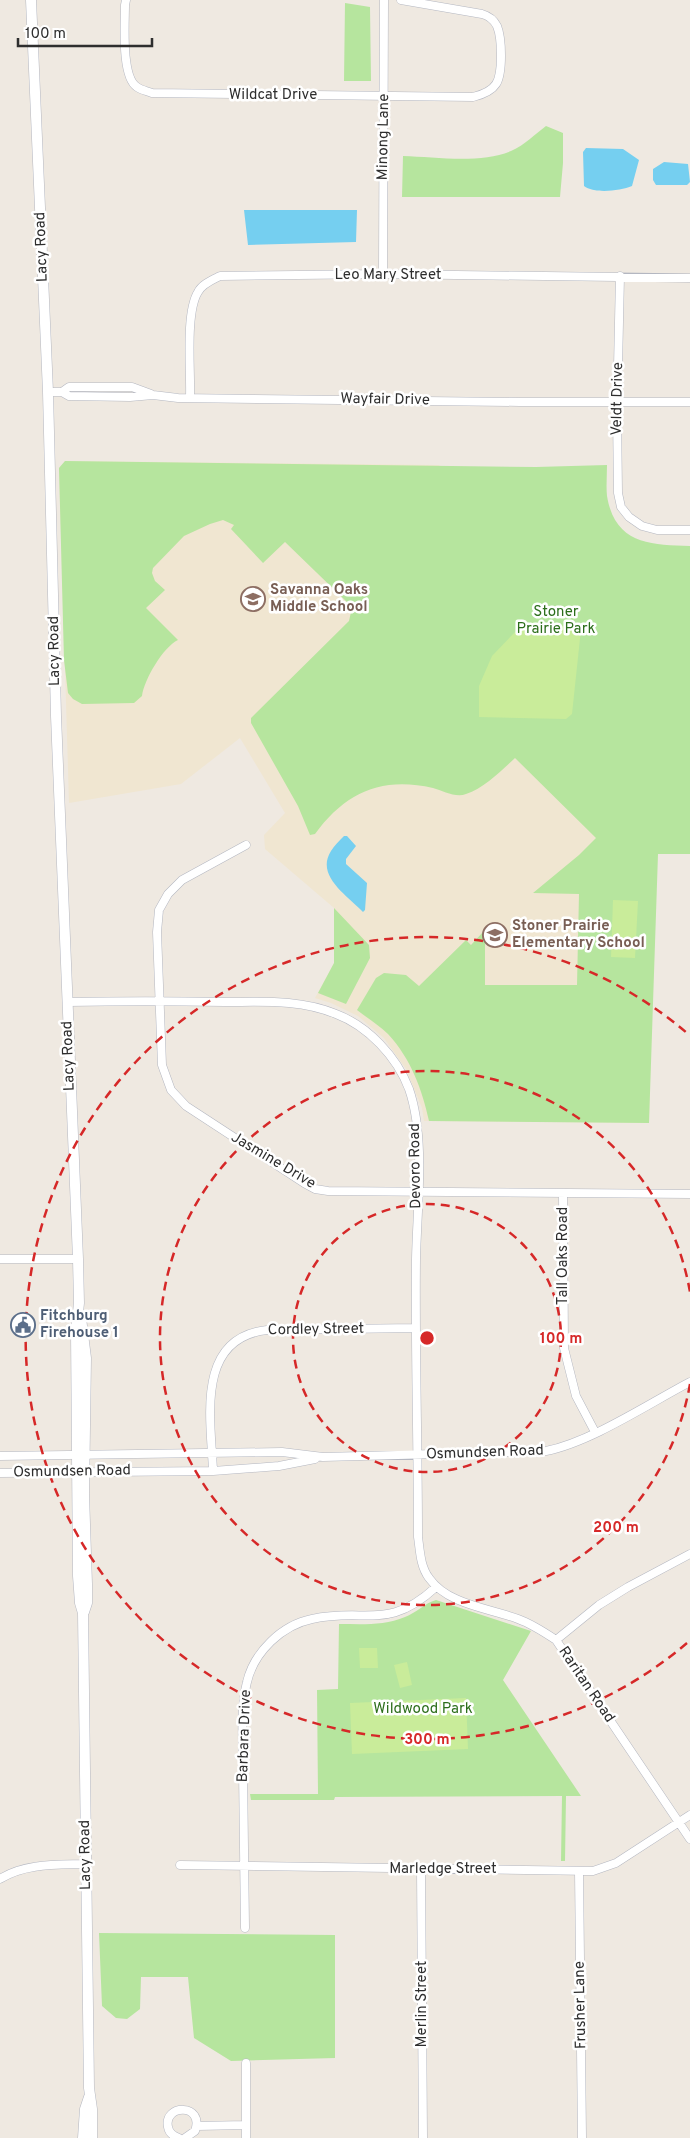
<svg xmlns="http://www.w3.org/2000/svg" width="690" height="2138" viewBox="0 0 690 2138" font-family="Overpass,sans-serif">
  <rect width="100%" height="100%" fill="#efe9e1"/>
  <!-- education -->
  <path fill="#f0e6d1" d="M 65,461 L 439,465 L 658,736 L 649,1123 L 424,1121 L 422,1108 L 406,1069 L 384,1038 L 358,1016 L 331,1003 L 315,998 L 334,963 L 334,908 L 265,849 L 264,835 L 285,813 L 240,738 L 181,784 L 69,803 L 59,468 Z"/>
  <!-- green -->
  <path fill="#b6e59e" d="M 345,3 L 370,7 L 371,81 L 344,81 Z
    M 546,126 L 563,133 L 563,163 L 560,197 L 402,197 L 403,156 C 436,157 481,164 511,151 C 525,145 535,134 546,126 Z
    M 65,461 L 536,467 L 607,465 C 607,475 606,486 607,496 C 615,544 650,545 690,546 L 690,854 L 658,854 L 649,1123 L 429,1121 C 422,1089 411,1059 388,1034 C 379,1025 367,1018 357,1010 L 376,978 L 384,973 L 406,975 L 419,986 L 466,940 L 471,945 L 483,932 L 485,934 L 485,985 L 577,985 L 579,894 L 533,893 L 579,855 L 596,838 L 515,758 C 501,771 484,788 466,794 C 456,798 443,791 433,788 C 381,776 345,793 315,834 L 310,835 L 298,806 L 251,723 L 251,718 L 349,621 L 351,612 L 348,603 L 285,542 L 263,563 L 231,529 L 234,525 L 223,520 L 210,524 L 184,536 L 153,568 L 152,573 L 155,581 L 165,590 L 146,608 L 178,640 C 163,647 144,680 142,696 L 134,703 L 82,704 L 73,699 L 68,693 L 64,660 L 59,468 Z
    M 334,908 L 369,945 L 370,958 L 346,1004 L 318,993 L 334,963 Z
    M 436,1600 L 531,1631 L 503,1680 L 581,1796 L 566,1796 L 565,1861 L 561,1861 L 562,1796 L 335,1797 L 334,1800 L 251,1800 L 250,1794 L 318,1794 L 317,1690 L 338,1689 L 339,1624 C 361,1624 384,1626 405,1617 C 416,1613 425,1603 436,1600 Z
    M 99,1933 L 335,1935 L 335,2058 L 231,2061 L 194,2038 L 188,1977 L 141,1977 L 140,2009 L 127,2019 L 116,2018 L 102,2006 Z"/>
  <!-- pitch -->
  <path fill="#c9ec9a" d="M 554,624 L 581,629 L 572,714 L 566,719 L 479,717 L 479,686 L 492,656 L 516,631 Z
    M 613,900 L 638,901 L 635,958 L 611,957 Z
    M 359,1648 L 377,1648 L 378,1668 L 360,1668 Z
    M 407,1662 L 412,1685 L 400,1688 L 394,1665 Z
    M 466,1698 L 468,1749 L 352,1754 L 350,1703 Z"/>
  <!-- water -->
  <path fill="#75cff0" d="M 586,148 L 623,149 L 639,160 L 632,186 C 620,191 594,194 584,186 L 583,152 Z
    M 664,162 L 688,164 L 690,182 L 687,185 L 656,185 L 653,180 L 653,169 Z
    M 244,210 L 357,210 L 356,242 L 248,245 Z
    M 344,836 L 347,836 L 356,846 L 346,859 L 346,864 L 367,883 L 365,910 L 363,912 C 348,896 315,876 331,851 C 334,846 339,841 344,836 Z"/>
  <g fill="none" stroke-linecap="round" stroke-linejoin="round">
    <defs>
      <path id="minor" d="M 126,0 L 125,5 C 125,23 121,77 137,87 C 141,90 147,91 152,93 L 473,97 C 481,95 491,92 496,84 C 503,73 502,38 497,26 C 494,20 489,16 482,14 L 401,0
        M 383,274 L 384,0
        M 620,276 L 617,413 L 618,493 L 621,507 L 629,517 L 642,526 L 657,530 L 690,530
        M 48,392 L 62,392 L 69,387 L 132,387 L 151,394
        M 62,392 L 69,396 L 130,397 L 153,395 L 178,398 L 520,402 L 690,402
        M 190,397 C 191,371 185,313 198,292 C 202,284 212,280 220,276 L 384,274 L 690,278
        M 246,845 L 182,880 L 168,894 L 159,910 L 157,932 L 162,1065 L 171,1090 L 186,1106 L 304,1183 L 315,1189 L 328,1191 L 690,1194
        M 67,1002 C 119,1001 172,1001 225,1002 C 262,1002 300,999 336,1014 C 368,1026 397,1057 409,1089 C 426,1138 417,1207 416,1259 C 415,1351 418,1444 418,1537 C 420,1550 420,1566 429,1578 C 448,1605 489,1608 518,1619 C 532,1624 544,1632 556,1640 L 690,1839
        M 563,1194 L 564,1348 L 576,1396 L 595,1432
        M 0,1259 L 78,1259
        M 0,1456 L 282,1452 L 323,1457 L 546,1451 C 591,1442 648,1404 690,1382
        M 213,1471 C 211,1420 195,1338 267,1330 L 416,1328
        M 0,1473 L 213,1471 L 279,1466 L 315,1459
        M 556,1640 L 599,1605 L 628,1587 L 690,1554
        M 180,1865 L 593,1871 L 616,1863 L 690,1815
        M 421,1869 L 423,2138
        M 579,1871 L 582,2138
        M 0,1879 C 25,1863 57,1865 86,1864
        M 245,1928 C 244,1875 244,1822 243,1769 C 243,1741 240,1709 247,1682 C 254,1652 282,1625 312,1619 C 366,1607 387,1632 436,1587
        M 246,2063 L 246,2138
        M 197,2126 L 246,2125
        M 179,2138 C 173,2136 169,2133 168,2127 C 163,2104 205,2103 195,2131 L 185,2138"/>
      <path id="tertiary" d="M 31,0 L 48,392 L 56,716 L 78,1259 L 79,1303 L 76,1331 L 78,1576 L 80,1603 L 83,1613 L 89,2088 L 92,2109 L 92,2138
        M 81,1318 L 86,1358 L 84,1494 L 87,1584 L 87,1603 L 84,1612
        M 83,2138 L 85,2109 L 89,2097"/>
    </defs>
    <!-- minor casing -->
    <use href="#minor" stroke="#b4b7c1" stroke-width="9"/>
    <!-- tertiary casing -->
    <use href="#tertiary" stroke="#b4b7c1" stroke-width="11"/>
    <!-- minor -->
    <use href="#minor" stroke="#fff" stroke-width="8"/>
    <!-- tertiary -->
    <use href="#tertiary" stroke="#fff" stroke-width="10"/>
  </g>
  <!-- distance rings -->
  <g fill="none" stroke="#d62828" stroke-width="2.5" stroke-dasharray="9 6">
    <circle cx="427" cy="1338" r="134"/>
    <path d="M690 1384A267 267 0 1 1 690 1292"/>
    <path d="M687 1643A401 401 0 1 1 687 1033"/>
  </g>
  <!-- icons -->
  <defs>
    <symbol id="school-ring" viewBox="-11 -11 22 22"><circle r="9.5" fill="#fff" stroke="#8d6e63" stroke-width="1.5"/><path d="M0-5L7-2L0 1L-7-2ZM-4 1L0 2.5L4 1V4Q0 6-4 4Z" fill="#8d6e63"/></symbol>
    <symbol id="civic-ring" viewBox="-11 -11 22 22"><circle r="9.5" fill="#fff" stroke="#5c6f8a" stroke-width="1.5"/><path d="M-.6-6.5H3V-4.5H.6V-3L4-1V1h2V6H-6V1h2V-1L-.6-3ZM-1.2 2.5V6h2.4V2.5Z" fill="#5c6f8a"/></symbol>
  </defs>
  <g fill-rule="evenodd">
    <use href="#school-ring" x="239" y="585" width="28" height="28"/>
    <use href="#school-ring" x="481" y="921" width="28" height="28"/>
    <use href="#civic-ring" x="9" y="1311" width="28" height="28"/>
  </g>
  <g text-anchor="middle" dominant-baseline="central" stroke-width="5" stroke-linejoin="round" paint-order="stroke">
    <!-- street labels -->
    <g font-size="15" fill="#2e2e2e" stroke="#fff">
      <text x="273" y="95">Wildcat Drive</text>
      <text transform="translate(384 137) rotate(-89)">Minong Lane</text>
      <text transform="translate(42 247) rotate(-92)">Lacy Road</text>
      <text x="388" y="275">Leo Mary Street</text>
      <text transform="translate(618 399) rotate(-89)">Veldt Drive</text>
      <text transform="translate(385 400) rotate(1)">Wayfair Drive</text>
      <text transform="translate(55 651) rotate(-91)">Lacy Road</text>
      <text transform="translate(69 1056) rotate(-92)">Lacy Road</text>
      <text transform="translate(273 1161) rotate(31)">Jasmine Drive</text>
      <text transform="translate(416 1166) rotate(-91)">Devoro Road</text>
      <text transform="translate(563 1256) rotate(-90)">Tall Oaks Road</text>
      <text transform="translate(316 1330) rotate(-1)">Cordley Street</text>
      <text transform="translate(485 1453) rotate(-2)">Osmundsen Road</text>
      <text transform="translate(72 1472) rotate(-1)">Osmundsen Road</text>
      <text transform="translate(586 1685) rotate(56)">Raritan Road</text>
      <text transform="translate(245 1736) rotate(-88)">Barbara Drive</text>
      <text transform="translate(86 1855) rotate(-91)">Lacy Road</text>
      <text x="443" y="1869">Marledge Street</text>
      <text transform="translate(422 2004) rotate(-90)">Merlin Street</text>
      <text transform="translate(581 2005) rotate(-91)">Frusher Lane</text>
    </g>
    <!-- education labels -->
    <g font-size="15" font-weight="bold" fill="#785e54" stroke="#fff" text-anchor="start">
      <text x="270" y="590">Savanna Oaks<tspan x="270" dy="17">Middle School</tspan></text>
      <text x="512" y="926">Stoner Prairie<tspan x="512" dy="17">Elementary School</tspan></text>
    </g>
    <!-- park labels -->
    <g font-size="15" fill="#2c6e1b" stroke="#fff">
      <text x="556" y="612">Stoner<tspan x="556" dy="17">Prairie Park</tspan></text>
      <text x="423" y="1709">Wildwood Park</text>
    </g>
    <!-- service labels -->
    <g font-size="15" font-weight="bold" fill="#4e5e75" stroke="#fff" text-anchor="start">
      <text x="40" y="1316">Fitchburg<tspan x="40" dy="17">Firehouse 1</tspan></text>
    </g>
  </g>
  <circle cx="427" cy="1338" r="8" fill="#d62828" stroke="#fff" stroke-width="2.5"/>
  <g font-size="15" text-anchor="middle" font-weight="bold" fill="#d62828" stroke="#fff" stroke-width="5" stroke-linejoin="round" paint-order="stroke">
    <text x="561" y="1343">100 m</text>
    <text x="616" y="1532">200 m</text>
    <text x="427" y="1744">300 m</text>
  </g>
  <!-- scale -->
  <path d="M18 38v8h134v-8" fill="none" stroke="#2e2e2e" stroke-width="2.5"/>
  <text x="25" y="38" font-size="15" fill="#2e2e2e" stroke="#ffffff" stroke-width="4" paint-order="stroke">100 m</text>
</svg>
